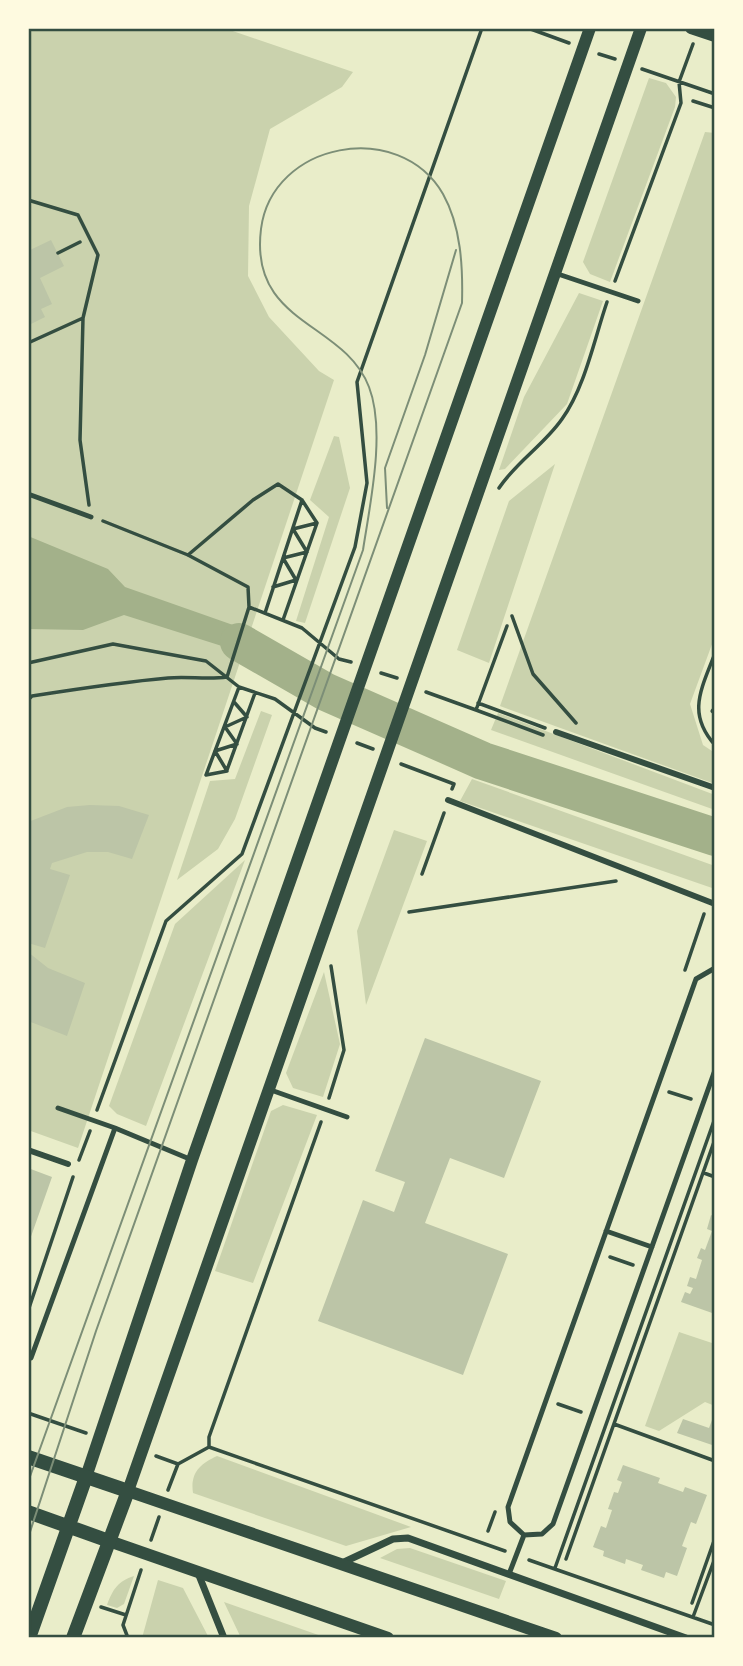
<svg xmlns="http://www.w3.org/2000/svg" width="743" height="1666" viewBox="0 0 743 1666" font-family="Raleway,sans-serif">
  <rect width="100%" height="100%" fill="#e9edc9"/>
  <!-- green -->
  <path fill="#cad2ad" d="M 28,28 L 224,28 L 353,72 L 342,87 L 270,129 L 249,206 L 248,276 L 269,317 L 319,371 L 334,380 L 78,1148 L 28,1130 Z
    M 649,78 L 666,83 L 676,97 L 675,107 L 610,282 L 590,274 L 583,262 Z
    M 705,132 L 715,133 L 715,636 L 690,704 L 703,745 L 715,753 L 715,784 L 500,706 Z
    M 579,293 L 603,301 L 567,404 L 505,469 L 499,470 L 524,397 Z
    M 334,436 L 339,437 L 350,488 L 305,623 L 296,621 L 329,517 L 310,500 Z
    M 555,464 L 489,663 L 457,650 L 509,501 Z
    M 261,711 L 272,715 L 235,819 L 218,849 L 177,880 L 210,781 L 235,779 Z
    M 498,713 L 715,795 L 715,810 L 491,730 Z
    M 472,779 L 715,866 L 715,889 L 460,801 Z
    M 394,830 L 427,841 L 366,1005 L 357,931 Z
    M 245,860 L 146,1126 L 117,1114 L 109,1106 L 175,924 Z
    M 324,972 L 340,1044 L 323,1097 L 293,1088 L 286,1073 Z
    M 283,1105 L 317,1115 L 253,1283 L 215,1271 L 271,1111 Z
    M 679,1332 L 715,1344 L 715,1406 L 705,1402 L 659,1431 L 645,1426 Z
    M 217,1456 L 411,1527 L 346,1546 L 193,1493 C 190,1473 200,1464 217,1456 Z
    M 410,1548 L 506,1581 L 499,1599 L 380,1558 L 397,1549 Z
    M 134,1576 L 124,1604 L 117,1608 L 107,1605 C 113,1589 118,1581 134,1576 Z
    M 158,1580 L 183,1588 L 209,1638 L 142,1638 Z
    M 224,1602 L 327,1638 L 241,1638 Z"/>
  <!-- water -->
  <path fill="#a3b18a" d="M 28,536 L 108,569 L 125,587 L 233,625 L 292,652 L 282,679 L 225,647 L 124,615 L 83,630 L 28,629 Z"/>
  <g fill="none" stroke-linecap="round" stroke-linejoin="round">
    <!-- river -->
    <path stroke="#a3b18a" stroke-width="38" d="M 239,642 L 326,692 L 483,761 L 715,837"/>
  </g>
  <!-- building -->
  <path fill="#bcc5a7" d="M 51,240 L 64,266 L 40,278 L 52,304 L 41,309 L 45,317 L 31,324 L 28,317 L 28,251 Z
    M 90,805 L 119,806 L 149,815 L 132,859 L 108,852 L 87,852 L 52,863 L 50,869 L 70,875 L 45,948 L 28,943 L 28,822 L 67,807 Z
    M 28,952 L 48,968 L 85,983 L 67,1036 L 28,1021 Z
    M 425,1038 L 541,1081 L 504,1178 L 450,1158 L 425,1223 L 508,1254 L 463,1375 L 318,1321 L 363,1200 L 394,1212 L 405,1182 L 375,1171 Z
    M 28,1168 L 52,1177 L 28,1245 Z
    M 711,1215 L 715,1217 L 715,1314 L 681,1302 L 685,1292 L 690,1294 L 693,1288 L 687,1286 L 690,1277 L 696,1279 L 702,1260 L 697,1258 L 701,1248 L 705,1250 L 712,1231 L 707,1229 Z
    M 715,1412 L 715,1446 L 677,1433 L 683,1419 L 709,1428 Z
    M 623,1465 L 660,1478 L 658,1483 L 683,1492 L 685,1487 L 707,1495 L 696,1524 L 691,1522 L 682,1546 L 687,1548 L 677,1576 L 666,1572 L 664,1578 L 641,1570 L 643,1565 L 626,1559 L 625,1564 L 603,1556 L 604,1551 L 593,1547 L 601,1526 L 606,1528 L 612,1510 L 608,1509 L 614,1492 L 618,1493 L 622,1482 L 617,1480 Z"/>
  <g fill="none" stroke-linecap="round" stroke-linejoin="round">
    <!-- path -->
    <path stroke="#344e41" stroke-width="3.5" d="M 528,28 L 569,43
      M 599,54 L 615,59
      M 642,69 L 715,94
      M 693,101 L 715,108
      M 28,200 L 78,215 L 98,255 L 83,318 L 80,440 L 89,505
      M 58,253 L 80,242
      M 615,281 L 681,103 L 679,82 L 693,44
      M 28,343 L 83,318
      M 499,488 C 516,462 544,445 562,419 C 585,387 594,340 607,302
      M 103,521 L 188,555 L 248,587 L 249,607 L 227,677
      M 188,555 L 253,500 L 278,484 L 302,500 L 317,523 L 293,529 L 307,552 L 283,558 L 296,580 L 273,587
      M 249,607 L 302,628 L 339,659 L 351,662
      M 265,613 L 302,500
      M 512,616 L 533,674 L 576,723
      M 283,620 L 317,523
      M 715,653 C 702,688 686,713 715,745
      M 28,663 L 113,644 L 206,661 L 239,687 L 275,699 L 315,728 L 326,732
      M 381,673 L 397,678
      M 426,692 L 476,710 L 507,626
      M 28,700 L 32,696 C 77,689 122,682 168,678 C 188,676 207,680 227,677
      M 478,703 L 545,728
      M 476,710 L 543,735
      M 357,743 L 373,749
      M 401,764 L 454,784 L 452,789
      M 227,770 L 255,693
      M 206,775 L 227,771 L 215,751 L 237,744 L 225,727 L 247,717 L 234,702
      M 206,775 L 239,687
      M 422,874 L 444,813
      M 409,912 L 616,881
      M 685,970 L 704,914
      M 669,1092 L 691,1099
      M 329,1098 L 344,1050 L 331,966
      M 97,1110 L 166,921 L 242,854 L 355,547 L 367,483 L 357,382 L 482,28
      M 79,1160 L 90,1131
      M 704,1173 L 715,1177
      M 610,1257 L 633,1265
      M 28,1311 L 73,1177
      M 558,1404 L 581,1412
      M 28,1413 L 86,1433
      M 614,1424 L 715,1461
      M 209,1447 L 209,1437 L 321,1122
      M 156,1456 L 178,1464
      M 168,1490 L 178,1464 L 209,1447 L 505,1551
      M 488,1531 L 495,1512
      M 151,1540 L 159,1517
      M 566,1559 L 715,1139
      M 529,1560 L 715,1625
      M 555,1568 L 715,1118
      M 692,1603 L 715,1538
      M 101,1607 L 126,1615
      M 693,1617 L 715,1558
      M 128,1638 L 123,1625 L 141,1570"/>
    <!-- service -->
    <path stroke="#344e41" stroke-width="5" d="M 555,273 L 638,301
      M 28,494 L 91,517
      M 713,711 L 715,712
      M 715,968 L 696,979 L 508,1507 L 510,1522 L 524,1535 L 542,1534 L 553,1524 L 715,1070
      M 268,1089 L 347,1117
      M 58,1108 L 115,1128
      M 606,1231 L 652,1247
      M 31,1358 L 115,1128 L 192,1160
      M 509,1574 L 524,1535"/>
    <!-- pedestrian -->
    <path stroke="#344e41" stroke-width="6" d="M 556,732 L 715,788
      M 448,800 L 715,904
      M 28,1150 L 68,1164"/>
    <!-- minor -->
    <path stroke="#344e41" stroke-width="7" d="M 342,1563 L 393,1539 L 408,1538 L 686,1638
      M 198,1573 L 224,1638"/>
    <!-- tertiary -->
    <path stroke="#344e41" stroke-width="12" d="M 691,28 L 715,36
      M 86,1477 L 192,1160 L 590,28
      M 109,1541 L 388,1638
      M 556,1638 L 128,1491 L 641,28"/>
    <!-- secondary -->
    <path stroke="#344e41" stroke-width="14" d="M 28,1457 L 128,1491 L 73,1638
      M 28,1512 L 109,1541
      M 29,1638 L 86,1477"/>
    <!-- tram -->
    <path stroke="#7c8e77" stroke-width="2" d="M 387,508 L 385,468 L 425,355 L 456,250
      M 28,1482 L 363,550 C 370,504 386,431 369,387 C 344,321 249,325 261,229 C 272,142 399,118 443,194 C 461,226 463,267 462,303 L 96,1331 L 28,1538"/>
  </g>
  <!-- border -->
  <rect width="743" height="1666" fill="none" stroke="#fefae0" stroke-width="60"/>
  <rect x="30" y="30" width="683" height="1606" fill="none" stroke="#344e41" stroke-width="2.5"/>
</svg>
